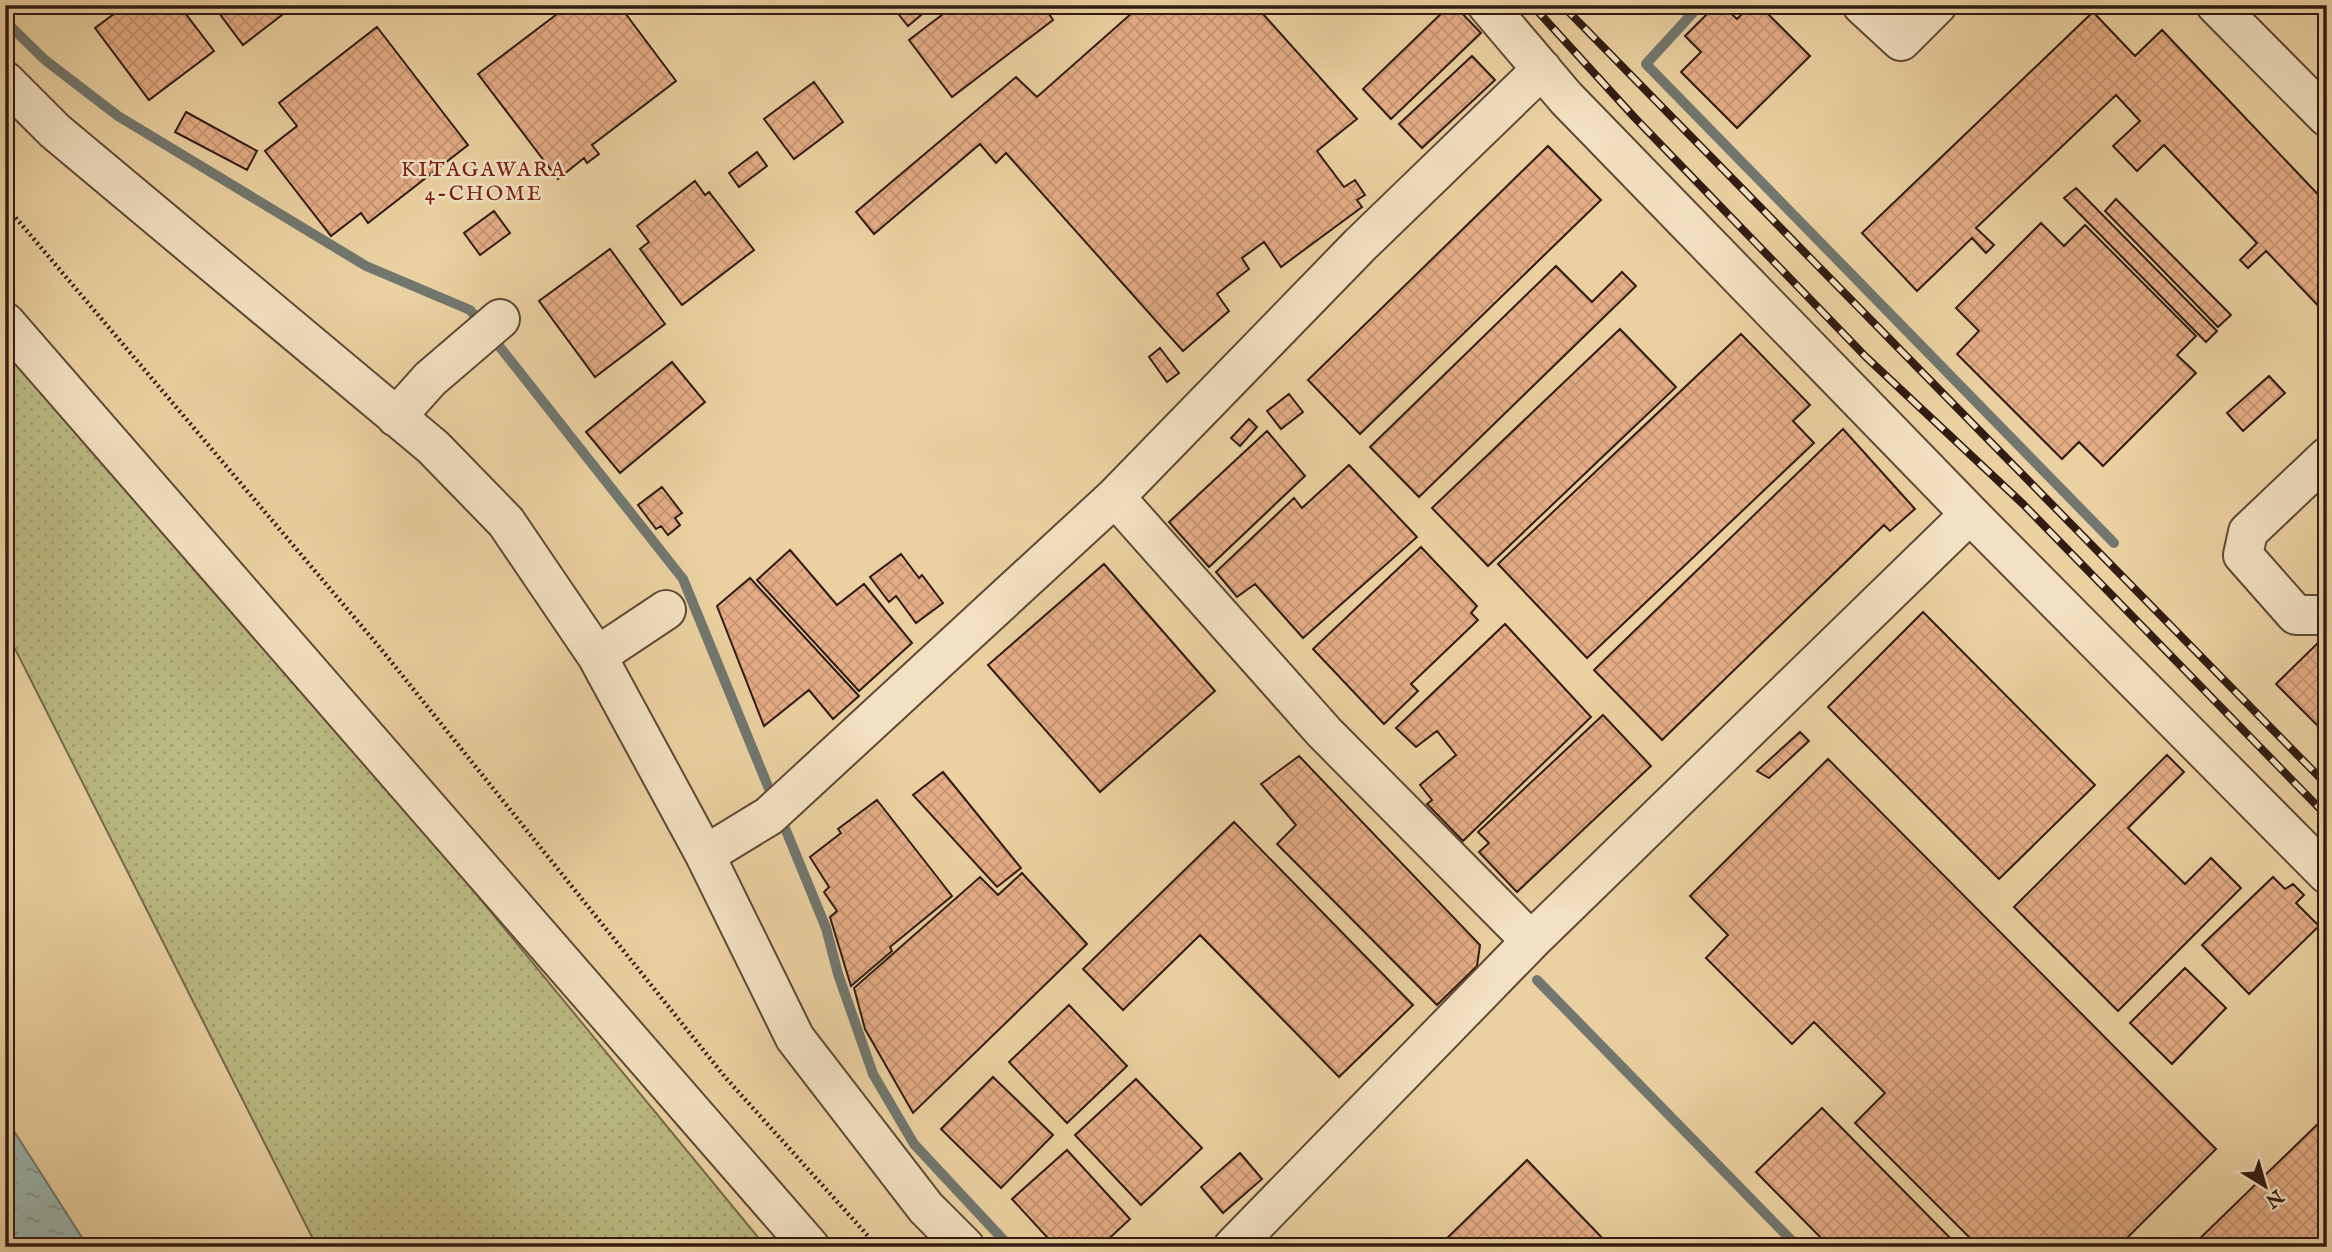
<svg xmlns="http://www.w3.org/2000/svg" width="2332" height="1252" viewBox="0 0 2332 1252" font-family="'IM FELL English',serif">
  <defs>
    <pattern id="green-dots" width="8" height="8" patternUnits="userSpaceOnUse" patternTransform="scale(1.75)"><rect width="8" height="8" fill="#bbba82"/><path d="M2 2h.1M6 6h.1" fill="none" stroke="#a19f6f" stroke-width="1.8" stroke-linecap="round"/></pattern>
    <pattern id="water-ripples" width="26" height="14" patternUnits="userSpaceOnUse" patternTransform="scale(1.75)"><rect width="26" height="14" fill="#9bb5ae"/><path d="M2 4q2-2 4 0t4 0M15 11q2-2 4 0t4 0" fill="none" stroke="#7f928c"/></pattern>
    <pattern id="building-cross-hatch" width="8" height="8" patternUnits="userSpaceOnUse" patternTransform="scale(1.75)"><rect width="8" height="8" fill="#e5ad86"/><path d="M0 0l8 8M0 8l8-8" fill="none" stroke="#c59473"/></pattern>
  </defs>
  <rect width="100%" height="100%" fill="#ebd1a1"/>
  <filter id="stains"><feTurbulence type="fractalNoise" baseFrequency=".00286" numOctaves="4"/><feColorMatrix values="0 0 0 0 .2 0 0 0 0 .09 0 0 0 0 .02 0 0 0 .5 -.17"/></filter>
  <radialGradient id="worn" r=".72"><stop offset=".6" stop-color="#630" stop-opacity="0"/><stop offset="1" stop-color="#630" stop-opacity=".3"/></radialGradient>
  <!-- green -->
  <path fill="url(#green-dots)" stroke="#766a4a" stroke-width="2" d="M 5,320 L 766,1247 L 317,1247 L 5,629 Z"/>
  <!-- water -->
  <path fill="url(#water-ripples)" stroke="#71776f" stroke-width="2" d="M 5,1117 L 88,1247 L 5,1247 Z"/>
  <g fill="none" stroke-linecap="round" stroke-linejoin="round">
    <!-- stream -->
    <path stroke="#71776f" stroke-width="10" d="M 1700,5 L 1646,64 L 2114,543
      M 5,21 L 45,60 L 118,116 L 366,266 L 470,310 L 482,324
      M 492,337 L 683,579 L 826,928 L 838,974 L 873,1074 L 914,1144 L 1010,1247
      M 1537,980 L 1798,1247"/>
  </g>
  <!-- building -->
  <path fill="url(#building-cross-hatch)" stroke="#311b11" stroke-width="2" d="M 126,5 L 179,5 L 214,51 L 149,100 L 95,28 Z
    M 213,5 L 295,5 L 243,45 Z
    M 569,5 L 619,5 L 676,81 L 592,145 L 599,154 L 587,163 L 584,158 L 558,179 L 478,74 Z
    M 913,5 L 921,15 L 908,26 L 892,6 Z
    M 955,5 L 1043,5 L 1053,20 L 952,97 L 909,40 Z
    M 1141,5 L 1255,5 L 1357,119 L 1317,151 L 1344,187 L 1355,180 L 1365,195 L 1357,200 L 1362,207 L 1281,267 L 1264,242 L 1242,258 L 1249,269 L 1217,294 L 1229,311 L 1183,351 L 1006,153 L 996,163 L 980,144 L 874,234 L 856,212 L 1016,77 L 1037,97 Z
    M 1450,5 L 1454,5 L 1481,33 L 1391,119 L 1363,89 Z
    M 1716,5 L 1722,5 L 1737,19 L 1751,5 L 1759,5 L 1810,56 L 1737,128 L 1681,72 L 1701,52 L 1685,36 Z
    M 2093,12 L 2135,56 L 2162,30 L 2327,204 L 2326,314 L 2266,251 L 2248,268 L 2240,260 L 2257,243 L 2164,145 L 2137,171 L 2113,146 L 2140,121 L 2116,95 L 1976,228 L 1994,245 L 1986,253 L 1972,238 L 1917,291 L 1862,233 Z
    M 377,27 L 468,145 L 368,223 L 361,213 L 331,236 L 265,151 L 297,126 L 279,103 Z
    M 1472,56 L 1495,80 L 1422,148 L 1399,124 Z
    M 814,82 L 843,122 L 794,159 L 764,119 Z
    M 186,112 L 257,151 L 247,170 L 175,132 Z
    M 1548,146 L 1601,200 L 1360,434 L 1308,380 Z
    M 757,152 L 767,166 L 739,187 L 729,173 Z
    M 695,181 L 705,195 L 709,192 L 754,250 L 682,305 L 640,249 L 649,242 L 637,226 Z
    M 2076,188 L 2217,331 L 2206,342 L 2064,198 Z
    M 2116,199 L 2231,315 L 2218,327 L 2105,211 Z
    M 494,211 L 510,233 L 480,255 L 464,233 Z
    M 2041,223 L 2064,246 L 2085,225 L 2196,336 L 2177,355 L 2196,373 L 2103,466 L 2079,442 L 2062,459 L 1957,354 L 1979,331 L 1956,308 Z
    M 610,249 L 665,324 L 595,377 L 539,301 Z
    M 1556,266 L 1592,302 L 1622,272 L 1636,286 L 1419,497 L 1370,447 Z
    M 1620,329 L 1676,387 L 1488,566 L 1432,508 Z
    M 1741,334 L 1810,405 L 1793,421 L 1814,443 L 1587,658 L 1498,564 Z
    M 1160,348 L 1179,373 L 1167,382 L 1149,357 Z
    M 672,362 L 705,402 L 620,473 L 586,432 Z
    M 2269,376 L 2285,393 L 2243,431 L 2227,413 Z
    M 1289,394 L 1303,412 L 1281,429 L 1267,411 Z
    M 1249,419 L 1257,427 L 1240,446 L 1231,438 Z
    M 1843,429 L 1915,509 L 1890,531 L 1884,525 L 1662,740 L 1594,670 Z
    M 1267,431 L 1305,476 L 1209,567 L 1169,522 Z
    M 1349,465 L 1417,537 L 1303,638 L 1255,584 L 1237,597 L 1216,572 L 1294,498 L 1302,508 Z
    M 662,487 L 682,513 L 675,518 L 680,525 L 668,535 L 661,526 L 656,529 L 638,505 Z
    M 1421,547 L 1477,606 L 1471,613 L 1478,620 L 1411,684 L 1418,691 L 1384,724 L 1313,649 Z
    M 790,550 L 837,605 L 864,584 L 912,643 L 859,691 L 757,580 Z
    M 901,554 L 919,578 L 922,575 L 943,603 L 916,623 L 896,596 L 889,602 L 870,577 Z
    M 1104,564 L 1215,691 L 1100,792 L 988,665 Z
    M 750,578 L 859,696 L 833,719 L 809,690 L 764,726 L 717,606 Z
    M 1923,612 L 2095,785 L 1999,879 L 1828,707 Z
    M 1505,624 L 1591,717 L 1463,841 L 1427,804 L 1432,800 L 1420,785 L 1456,755 L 1437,731 L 1416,747 L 1396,728 Z
    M 2324,637 L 2327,641 L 2327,735 L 2276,684 Z
    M 1603,715 L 1651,766 L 1517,892 L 1479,852 L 1489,843 L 1478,832 Z
    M 1800,732 L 1809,741 L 1769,778 L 1757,771 Z
    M 2167,755 L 2184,772 L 2128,828 L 2185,884 L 2211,858 L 2241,888 L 2118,1011 L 2014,907 Z
    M 1299,756 L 1480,945 L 1477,966 L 1437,1005 L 1277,844 L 1296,825 L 1261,784 Z
    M 1828,759 L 2216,1149 L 2118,1247 L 1979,1247 L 1855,1123 L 1885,1093 L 1814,1022 L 1792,1044 L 1706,958 L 1728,935 L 1690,896 Z
    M 943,772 L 1021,868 L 997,887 L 913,795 Z
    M 877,800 L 952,896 L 890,947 L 892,951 L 851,986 L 830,917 L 837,911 L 824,892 L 829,887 L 810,857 L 841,833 L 838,829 Z
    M 1234,822 L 1413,1005 L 1339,1077 L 1200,935 L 1123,1010 L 1083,969 Z
    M 1022,873 L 1087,944 L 913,1113 L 865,1029 L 854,988 L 980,877 L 998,895 Z
    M 2273,877 L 2285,889 L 2293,884 L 2304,895 L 2296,903 L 2319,926 L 2249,994 L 2202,945 Z
    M 2185,968 L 2226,1008 L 2172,1064 L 2130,1023 Z
    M 1069,1005 L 1127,1066 L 1067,1123 L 1009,1062 Z
    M 993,1077 L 1053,1135 L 1001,1188 L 941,1129 Z
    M 1136,1079 L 1202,1148 L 1141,1205 L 1075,1135 Z
    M 1822,1108 L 1959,1247 L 1830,1247 L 1756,1172 Z
    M 2327,1115 L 2327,1247 L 2191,1247 Z
    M 1067,1150 L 1130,1219 L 1100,1247 L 1056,1247 L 1012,1199 Z
    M 1240,1153 L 1262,1179 L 1223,1213 L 1201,1187 Z
    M 1527,1160 L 1611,1247 L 1438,1247 Z"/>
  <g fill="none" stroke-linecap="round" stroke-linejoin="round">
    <defs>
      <path id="minor" d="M 1487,5 L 1566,98 L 1970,514 L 2327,874
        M 1862,5 L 1901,41 L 1937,5
        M 2216,5 L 2327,117
        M 5,81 L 55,131 L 433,447 L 506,522 L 597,656 L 705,855 L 795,1038 L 926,1208 L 965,1247
        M 5,322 L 810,1247
        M 396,417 L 430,379 L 500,319
        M 2327,457 L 2248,532 L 2243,555 L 2296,615 L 2324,615 L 2327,613
        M 1115,497 L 1324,732 L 1531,941
        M 597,656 L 666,610
        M 705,855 L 769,816 L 1115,497 L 1360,245 L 1542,69
        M 1233,1247 L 1531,941 L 1970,514"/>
    </defs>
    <!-- minor casing -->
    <use href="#minor" stroke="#604835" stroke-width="42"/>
    <!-- path -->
    <path stroke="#311b11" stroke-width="4.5" stroke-dasharray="2 3.5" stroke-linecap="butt" d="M 5,205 L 381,649 L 725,1077 L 878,1247"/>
    <!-- minor -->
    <use href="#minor" stroke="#f2e1c2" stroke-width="38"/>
    <defs>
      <path id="rail" d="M 1532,5 L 1635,118 L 1866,357 L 2023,504 L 2327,816
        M 1562,5 L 2327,785"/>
    </defs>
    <!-- rail casing -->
    <use href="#rail" stroke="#311b11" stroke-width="8"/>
    <!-- rail -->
    <use href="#rail" stroke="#f2e1c2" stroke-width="5" stroke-dasharray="16" stroke-linecap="butt"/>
  </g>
  <g text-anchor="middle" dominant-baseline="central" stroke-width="5" stroke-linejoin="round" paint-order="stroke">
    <!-- neighbourhood labels -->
    <g font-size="21" letter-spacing="2" fill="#7a1f14" stroke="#f2e1c2">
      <text x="484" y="170">KITAGAWARA<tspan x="484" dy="24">4-CHOME</tspan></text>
    </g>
  </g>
  <!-- margin -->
  <rect width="2332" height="1252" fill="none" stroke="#ebd1a1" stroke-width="28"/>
  <rect x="7" y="7" width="2318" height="1238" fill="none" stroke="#311b11" stroke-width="3.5"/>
  <rect x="14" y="14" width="2304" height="1224" fill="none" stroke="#311b11" stroke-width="2"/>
  <!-- north arrow -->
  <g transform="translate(2265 1186) rotate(143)" stroke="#f2e1c2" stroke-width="5" paint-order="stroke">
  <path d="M0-5L12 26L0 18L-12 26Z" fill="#311b11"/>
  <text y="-10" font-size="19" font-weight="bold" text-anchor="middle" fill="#311b11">N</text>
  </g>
  <rect width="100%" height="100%" filter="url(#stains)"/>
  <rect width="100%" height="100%" fill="url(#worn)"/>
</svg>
